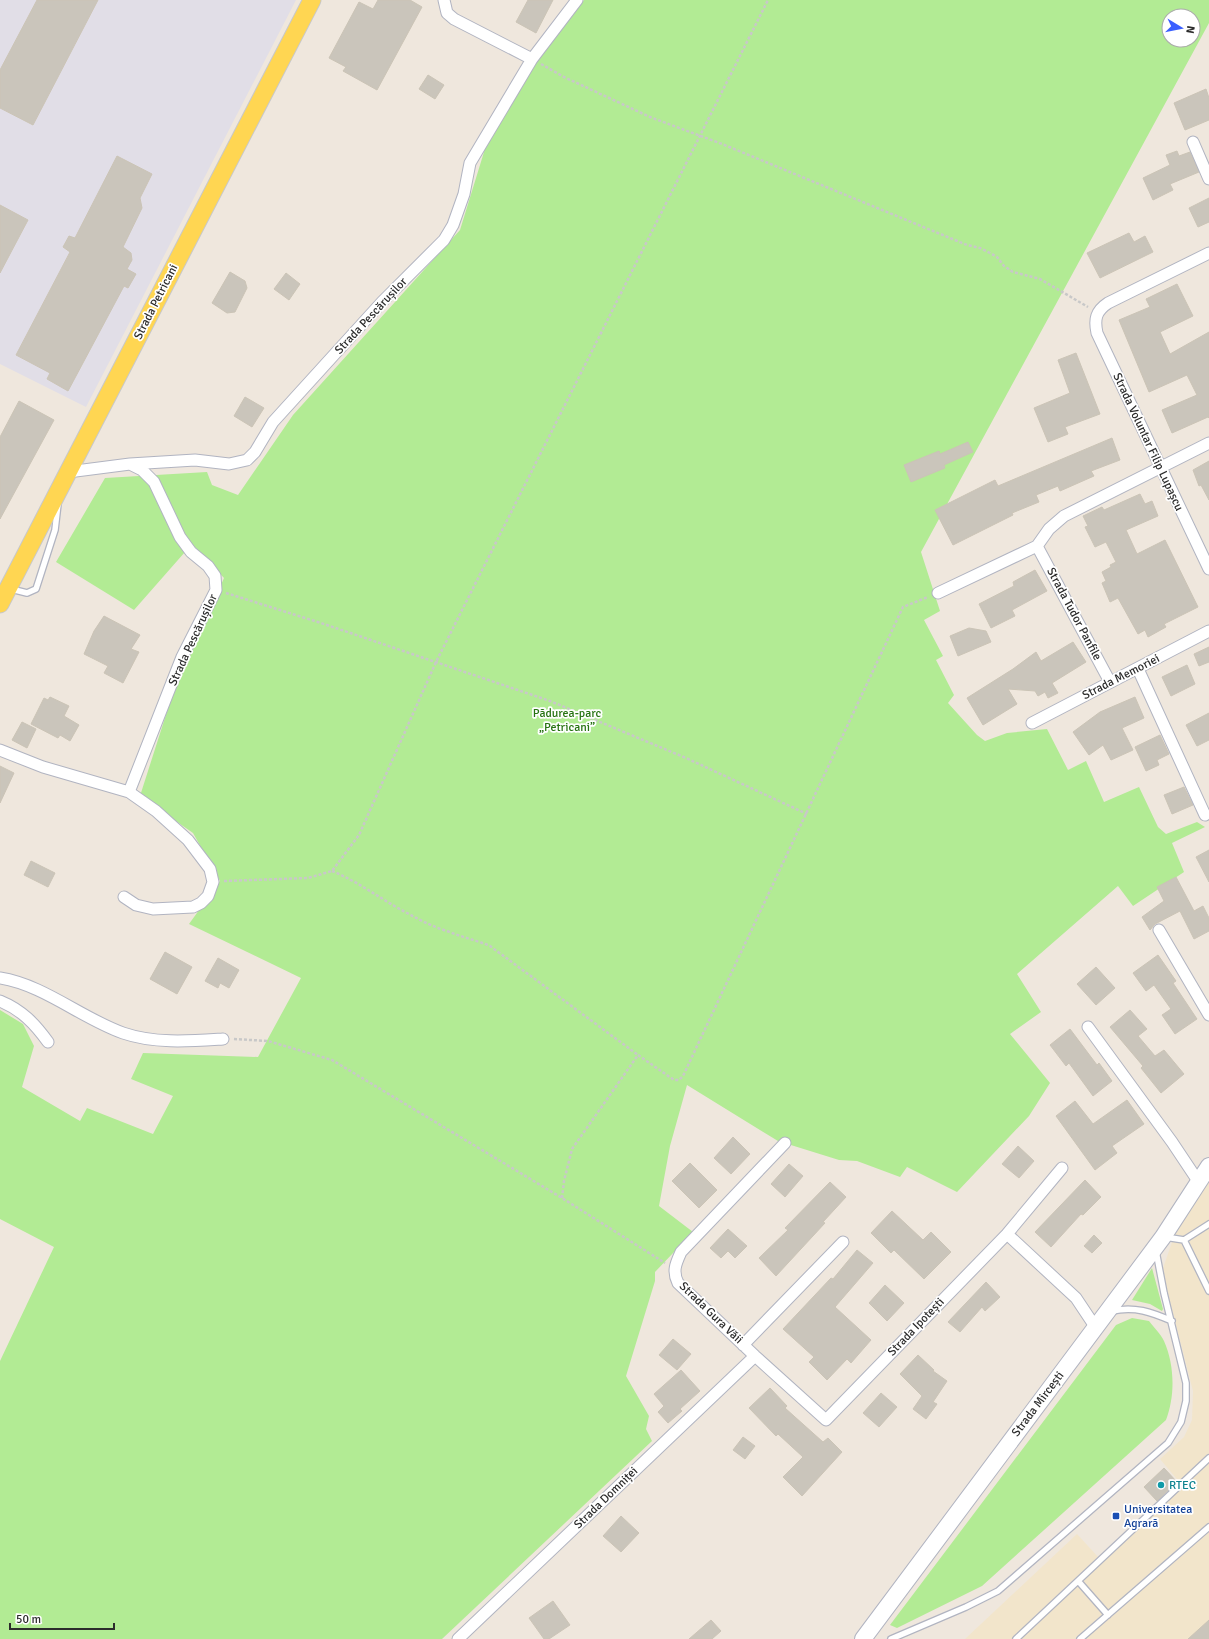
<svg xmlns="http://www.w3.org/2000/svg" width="1209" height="1639" viewBox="0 0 1209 1639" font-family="Signika,sans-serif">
  <rect width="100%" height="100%" fill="#efe7dd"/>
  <!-- industrial -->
  <path fill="#e1dee7" d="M 0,0 L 296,0 L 86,407 L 0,364 Z"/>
  <!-- education -->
  <path fill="#f2e5cb" d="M 1209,1181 L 1209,1639 L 965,1639 L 1077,1534 L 1099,1558 L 1181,1484 L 1160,1459 L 1184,1437 L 1192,1420 L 1193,1391 L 1162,1271 L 1178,1225 Z"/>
  <!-- green -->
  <path fill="#b2eb94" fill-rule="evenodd" d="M 584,0 L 1209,0 L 1209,23 L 921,552 L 940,611 L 924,620 L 943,656 L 936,660 L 954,695 L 948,703 L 977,735 L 985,741 L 1007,733 L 1047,729 L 1068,770 L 1086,761 L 1104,802 L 1139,787 L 1158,827 L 1166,834 L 1197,822 L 1205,827 L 1172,843 L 1184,872 L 1133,906 L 1118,886 L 1017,974 L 1041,1012 L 1010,1034 L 1050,1083 L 1029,1116 L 957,1192 L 907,1167 L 900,1177 L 857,1161 L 839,1160 L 778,1141 L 687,1085 L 670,1146 L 659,1206 L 693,1232 L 655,1272 L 655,1281 L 626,1376 L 649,1416 L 646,1429 L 652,1441 L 442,1639 L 0,1639 L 0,1361 L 54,1247 L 0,1219 L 0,1010 L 23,1024 L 34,1046 L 22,1087 L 80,1121 L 87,1108 L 153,1134 L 173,1096 L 131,1079 L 143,1053 L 258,1057 L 301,978 L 189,924 L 220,881 L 193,833 L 140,796 L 171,699 L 224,578 L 192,544 L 134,610 L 56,562 L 105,478 L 207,472 L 212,485 L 238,495 L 293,415 L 460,230 L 488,139 L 534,63 ZM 1169,16 L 1193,16 L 1193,40 L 1169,40 Z
    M 1152,1268 L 1163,1309 L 1162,1311 L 1150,1304 L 1132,1300 Z
    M 1132,1318 L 1149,1321 C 1154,1328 1161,1334 1164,1341 C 1175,1366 1175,1396 1166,1420 L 982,1586 L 897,1628 L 890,1625 L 1116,1325 Z"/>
  <!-- building -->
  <path fill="#cac5bb" stroke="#cbc4b6" d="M 37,0 L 98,0 L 33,125 L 0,108 L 0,70 Z
    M 378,0 L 410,0 L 422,7 L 377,90 L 343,71 L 346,67 L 329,58 L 359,2 L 373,9 Z
    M 528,0 L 553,0 L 536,33 L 516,22 Z
    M 428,75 L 444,85 L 435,99 L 419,89 Z
    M 1206,89 L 1209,98 L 1209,120 L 1185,130 L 1174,103 Z
    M 1177,151 L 1179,156 L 1190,152 L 1199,172 L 1170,184 L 1173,190 L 1153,200 L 1143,178 L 1170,165 L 1166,155 Z
    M 117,156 L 152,174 L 140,198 L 142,208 L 123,247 L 131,253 L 132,260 L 127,269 L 136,274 L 128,288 L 124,286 L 68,391 L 47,379 L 50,373 L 16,355 L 70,252 L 63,247 L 69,236 L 75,238 Z
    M 1209,198 L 1209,222 L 1198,227 L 1189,208 Z
    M 0,205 L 28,220 L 0,273 Z
    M 1129,233 L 1134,242 L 1145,236 L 1153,252 L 1100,278 L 1087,253 Z
    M 230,272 L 245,281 L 247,288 L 235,312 L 227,313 L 212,303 Z
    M 286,273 L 300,284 L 289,300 L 274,289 Z
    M 1177,284 L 1193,316 L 1160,332 L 1170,354 L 1209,332 L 1209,418 L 1208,417 L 1172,433 L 1162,410 L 1197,395 L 1187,375 L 1149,392 L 1119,320 L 1150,307 L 1146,299 Z
    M 1076,353 L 1100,414 L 1065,427 L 1068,434 L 1048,442 L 1034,408 L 1070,393 L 1058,360 Z
    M 245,397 L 264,408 L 252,427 L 234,416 Z
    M 19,401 L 54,420 L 0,519 L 0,437 Z
    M 1112,438 L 1120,460 L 1091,471 L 1094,476 L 1060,491 L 1058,486 L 1036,495 L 1039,502 L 1012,513 L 1013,515 L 953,545 L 935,510 L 995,480 L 998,486 Z
    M 968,442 L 973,452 L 944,465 L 945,468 L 911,482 L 904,465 L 939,451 L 940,454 Z
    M 1209,461 L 1209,500 L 1201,485 L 1199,486 L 1193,470 Z
    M 1140,494 L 1145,504 L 1152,501 L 1158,516 L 1126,530 L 1137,554 L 1165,540 L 1198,607 L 1164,624 L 1166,627 L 1148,637 L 1145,630 L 1138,634 L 1118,598 L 1110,602 L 1102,583 L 1106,581 L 1102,572 L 1111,567 L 1110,565 L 1116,562 L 1106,542 L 1095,547 L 1085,527 L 1088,526 L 1083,516 L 1102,507 L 1104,510 Z
    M 1035,570 L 1047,591 L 1012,610 L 1015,616 L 991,628 L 979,604 L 1014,586 L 1013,582 Z
    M 104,616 L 140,635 L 131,649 L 139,652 L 123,683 L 104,673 L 108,666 L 84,654 L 94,631 Z
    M 969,628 L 986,631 L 991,642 L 958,656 L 950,636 Z
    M 1073,642 L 1086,662 L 1052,683 L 1058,693 L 1048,698 L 1045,692 L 1038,696 L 1035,691 L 1008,689 L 1017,704 L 983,725 L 967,698 L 1013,669 L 1036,652 L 1041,661 Z
    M 1209,647 L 1209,662 L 1199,666 L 1194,654 Z
    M 1187,665 L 1195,684 L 1171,696 L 1162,677 Z
    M 50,697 L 69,706 L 64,716 L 79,725 L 70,741 L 60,735 L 58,738 L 31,724 L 44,698 L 48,700 Z
    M 1135,697 L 1144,718 L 1122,728 L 1133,750 L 1111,760 L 1103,745 L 1089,755 L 1073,732 L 1100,712 Z
    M 1209,713 L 1209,740 L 1197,746 L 1186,725 Z
    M 22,722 L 36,729 L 27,748 L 12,740 Z
    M 1160,735 L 1169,754 L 1157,760 L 1159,765 L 1146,771 L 1135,747 Z
    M 0,766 L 14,773 L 0,803 Z
    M 1184,787 L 1193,805 L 1172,814 L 1164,795 Z
    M 1209,850 L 1209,882 L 1196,857 Z
    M 31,861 L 55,873 L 48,887 L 24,875 Z
    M 1176,877 L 1194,911 L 1203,906 L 1209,918 L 1209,931 L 1194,939 L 1180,911 L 1155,924 L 1150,930 L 1142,917 L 1164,901 L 1157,887 Z
    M 165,952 L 192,967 L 177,994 L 150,979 Z
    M 1158,955 L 1176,981 L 1173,983 L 1197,1019 L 1175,1034 L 1162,1015 L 1171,1009 L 1154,985 L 1146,991 L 1133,973 Z
    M 218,958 L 239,970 L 229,988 L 220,983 L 218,988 L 205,981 Z
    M 1096,967 L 1115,988 L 1096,1005 L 1077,984 Z
    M 1130,1010 L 1147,1029 L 1138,1036 L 1155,1056 L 1164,1050 L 1184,1074 L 1161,1093 L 1141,1068 L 1143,1066 L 1110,1027 Z
    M 1070,1029 L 1097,1065 L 1099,1063 L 1112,1081 L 1093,1096 L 1069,1063 L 1066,1066 L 1050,1045 Z
    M 1127,1100 L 1144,1124 L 1112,1146 L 1117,1153 L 1095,1170 L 1056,1116 L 1075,1101 L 1093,1124 Z
    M 733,1137 L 750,1154 L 731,1174 L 714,1158 Z
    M 1018,1146 L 1034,1161 L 1019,1178 L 1002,1164 Z
    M 690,1163 L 717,1190 L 699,1208 L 672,1181 Z
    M 789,1164 L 803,1176 L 785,1197 L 771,1184 Z
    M 1085,1180 L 1101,1197 L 1083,1215 L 1081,1214 L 1051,1247 L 1035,1232 Z
    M 830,1182 L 846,1197 L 823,1222 L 825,1223 L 776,1276 L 759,1258 L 788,1230 L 785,1228 Z
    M 892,1211 L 923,1240 L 931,1232 L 951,1252 L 924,1279 L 894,1250 L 891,1253 L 871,1233 Z
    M 728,1229 L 747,1246 L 735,1258 L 728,1251 L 721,1258 L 710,1248 Z
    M 1094,1235 L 1102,1243 L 1092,1253 L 1084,1246 Z
    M 857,1250 L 873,1263 L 835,1307 L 871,1340 L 851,1363 L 847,1359 L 827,1380 L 809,1362 L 814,1357 L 783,1329 L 831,1278 L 833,1279 Z
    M 986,1282 L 1000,1297 L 985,1311 L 982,1307 L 960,1332 L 948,1322 Z
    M 885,1285 L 904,1303 L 887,1321 L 869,1303 Z
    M 673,1339 L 691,1354 L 677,1370 L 659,1355 Z
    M 918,1355 L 934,1370 L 933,1371 L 947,1381 L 933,1402 L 937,1404 L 926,1419 L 913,1409 L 922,1396 L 900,1374 Z
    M 681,1370 L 700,1391 L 680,1409 L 682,1411 L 668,1423 L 658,1412 L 664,1406 L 654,1394 Z
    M 770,1388 L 787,1406 L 785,1408 L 823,1442 L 828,1438 L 842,1452 L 802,1496 L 783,1477 L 803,1457 L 778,1434 L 776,1436 L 749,1408 Z
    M 881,1393 L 897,1407 L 879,1427 L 863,1413 Z
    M 743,1437 L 755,1446 L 745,1459 L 733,1450 Z
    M 1164,1468 L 1177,1482 L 1157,1501 L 1144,1487 Z
    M 621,1516 L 639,1533 L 621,1552 L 603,1536 Z
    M 553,1601 L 570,1625 L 549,1639 L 544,1639 L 529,1618 Z
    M 711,1620 L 721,1631 L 712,1639 L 689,1639 Z
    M 1209,1620 L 1209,1639 L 1188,1639 Z"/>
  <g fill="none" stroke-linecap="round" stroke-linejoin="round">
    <defs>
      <path id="lane" d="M 11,589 L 27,593 L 36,589 L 55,530 L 58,504
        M 1165,1237 L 1184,1240 L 1209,1291
        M 1184,1240 L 1209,1224
        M 1112,1311 C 1135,1306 1151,1312 1172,1321
        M 1079,1582 L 1108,1615
        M 891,1639 L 966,1607 L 998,1591 L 1168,1443 L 1181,1422 L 1186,1401 L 1186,1383 L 1164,1293 L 1156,1251
        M 1016,1639 L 1209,1458
        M 1080,1639 L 1209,1527"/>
      <path id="street" d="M 444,0 L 447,13 L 454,19 L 532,59
        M 1193,142 L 1209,179
        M 1209,253 L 1108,303 C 1096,311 1094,319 1097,333 L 1209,569
        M 130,464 L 195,460 L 229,464 L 247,460 L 255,452 L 273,422 L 382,302 L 444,240 L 453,225 L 464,194 L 470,163 L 532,59 L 577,0
        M 68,472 L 130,464 L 142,470 L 154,482 L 180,537 L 191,552 L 208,566 L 215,576 L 216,590 L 182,657 L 129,792
        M 1037,546 L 1110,682
        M 938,593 L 1037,546 L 1049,529 L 1064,516 L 1209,443
        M 1138,669 L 1205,815
        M 1032,723 L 1209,631
        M 0,750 L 43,767 L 129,792 L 156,811 L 188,840 L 210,869 L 213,882 L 208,896 L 201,903 L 193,907 L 153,909 L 136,905 L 124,897
        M 1159,930 L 1209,1015
        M 0,978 C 44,985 81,1018 123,1033 C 155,1044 191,1041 223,1039
        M 0,1001 C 22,1010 35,1024 48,1042
        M 1088,1027 L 1172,1142 L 1198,1181
        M 785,1143 L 681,1252 C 676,1263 672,1271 678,1283 L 755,1356 L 826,1420 L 1007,1234 L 1062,1168
        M 1007,1234 L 1076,1298 L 1096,1328
        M 743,1345 L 843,1242
        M 458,1639 L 755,1356"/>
      <path id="secondary" d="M 863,1639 L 1163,1237 L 1209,1166"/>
      <path id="primary" d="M 0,604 L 312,0"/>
    </defs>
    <!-- lane casing -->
    <use href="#lane" stroke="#b1b4c1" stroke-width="8"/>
    <!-- street casing -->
    <use href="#street" stroke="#b1b4c1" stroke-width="13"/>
    <!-- secondary casing -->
    <use href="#secondary" stroke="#b1b4c1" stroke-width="18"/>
    <!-- primary casing -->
    <use href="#primary" stroke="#c8c8c8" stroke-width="19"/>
    <!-- path -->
    <path stroke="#c8c8c8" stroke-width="2.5" stroke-dasharray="3 2" stroke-linecap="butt" d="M 541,64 L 564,77 L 650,117 L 722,144 L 967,245 L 980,248 L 990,253 L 997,257 L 1004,266 L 1013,272 L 1040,279 L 1088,307
      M 226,593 L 321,623 L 550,701 L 686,758 L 807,814
      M 332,871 C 359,882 382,900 407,913 C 420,920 433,927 447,931 C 461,937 476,940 490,946 L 638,1055
      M 224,881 L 308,878 L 332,871 L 359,835 L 436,662 L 768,0
      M 234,1039 L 268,1041 L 332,1060 L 562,1198 L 665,1263
      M 562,1198 L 564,1181 L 572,1149 L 638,1055 L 674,1080 L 679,1080 L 683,1076 L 903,607 L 928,597"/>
    <!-- lane -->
    <use href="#lane" stroke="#fff" stroke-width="5.5"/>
    <!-- street -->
    <use href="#street" stroke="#fff" stroke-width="11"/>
    <!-- secondary -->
    <use href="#secondary" stroke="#fff" stroke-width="16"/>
    <!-- primary -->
    <use href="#primary" stroke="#ffd652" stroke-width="17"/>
  </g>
  <!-- markers -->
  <circle fill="#0f9aa8" stroke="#fff" stroke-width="1.5" cx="1161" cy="1485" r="4"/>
  <rect fill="#1a4fb4" stroke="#fff" stroke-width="1.5" x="1112" y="1512" width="8" height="8" rx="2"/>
  <g text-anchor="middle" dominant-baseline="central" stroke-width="3.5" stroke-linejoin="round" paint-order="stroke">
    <!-- street labels -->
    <g font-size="12" fill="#2c2c2c" stroke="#fff">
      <text transform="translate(156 302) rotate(-63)">Strada Petricani</text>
      <text transform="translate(371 316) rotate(-47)">Strada Pescărușilor</text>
      <text transform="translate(1148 442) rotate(65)">Strada Voluntar Filip Lupașcu</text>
      <text transform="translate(1074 614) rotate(62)">Strada Tudor Panfile</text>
      <text transform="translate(193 640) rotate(-65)">Strada Pescărușilor</text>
      <text transform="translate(1121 677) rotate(-27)">Strada Memoriei</text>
      <text transform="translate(711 1313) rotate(44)">Strada Gura Văii</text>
      <text transform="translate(916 1327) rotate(-46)">Strada Ipotești</text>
      <text transform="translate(1038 1404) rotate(-53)">Strada Mircești</text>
      <text transform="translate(606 1498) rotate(-44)">Strada Domniței</text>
    </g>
    <!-- park labels -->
    <g font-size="12" fill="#277312" stroke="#fff">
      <text x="567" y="713">Pădurea-parc<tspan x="567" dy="14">„Petricani”</tspan></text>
    </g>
    <!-- culture labels -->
    <g font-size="12" fill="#0d838f" stroke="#fff" text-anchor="start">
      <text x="1169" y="1485">RTEC</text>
    </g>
    <!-- transit labels -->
    <g font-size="12" fill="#164399" stroke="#fff" text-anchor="start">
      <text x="1124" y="1509">Universitatea<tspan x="1124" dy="14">Agrară</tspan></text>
    </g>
  </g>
  <!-- north arrow -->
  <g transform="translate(1181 28) rotate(100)"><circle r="19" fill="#ffffff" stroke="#ababab"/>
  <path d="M0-3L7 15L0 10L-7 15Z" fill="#3a5fff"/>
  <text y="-6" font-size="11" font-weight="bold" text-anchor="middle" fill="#2c2c2c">N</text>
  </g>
  <!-- scale -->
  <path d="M10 1623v6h104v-6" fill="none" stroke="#2c2c2c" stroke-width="2"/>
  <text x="16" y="1623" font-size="12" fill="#2c2c2c" stroke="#ffffff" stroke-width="3" paint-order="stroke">50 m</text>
</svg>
